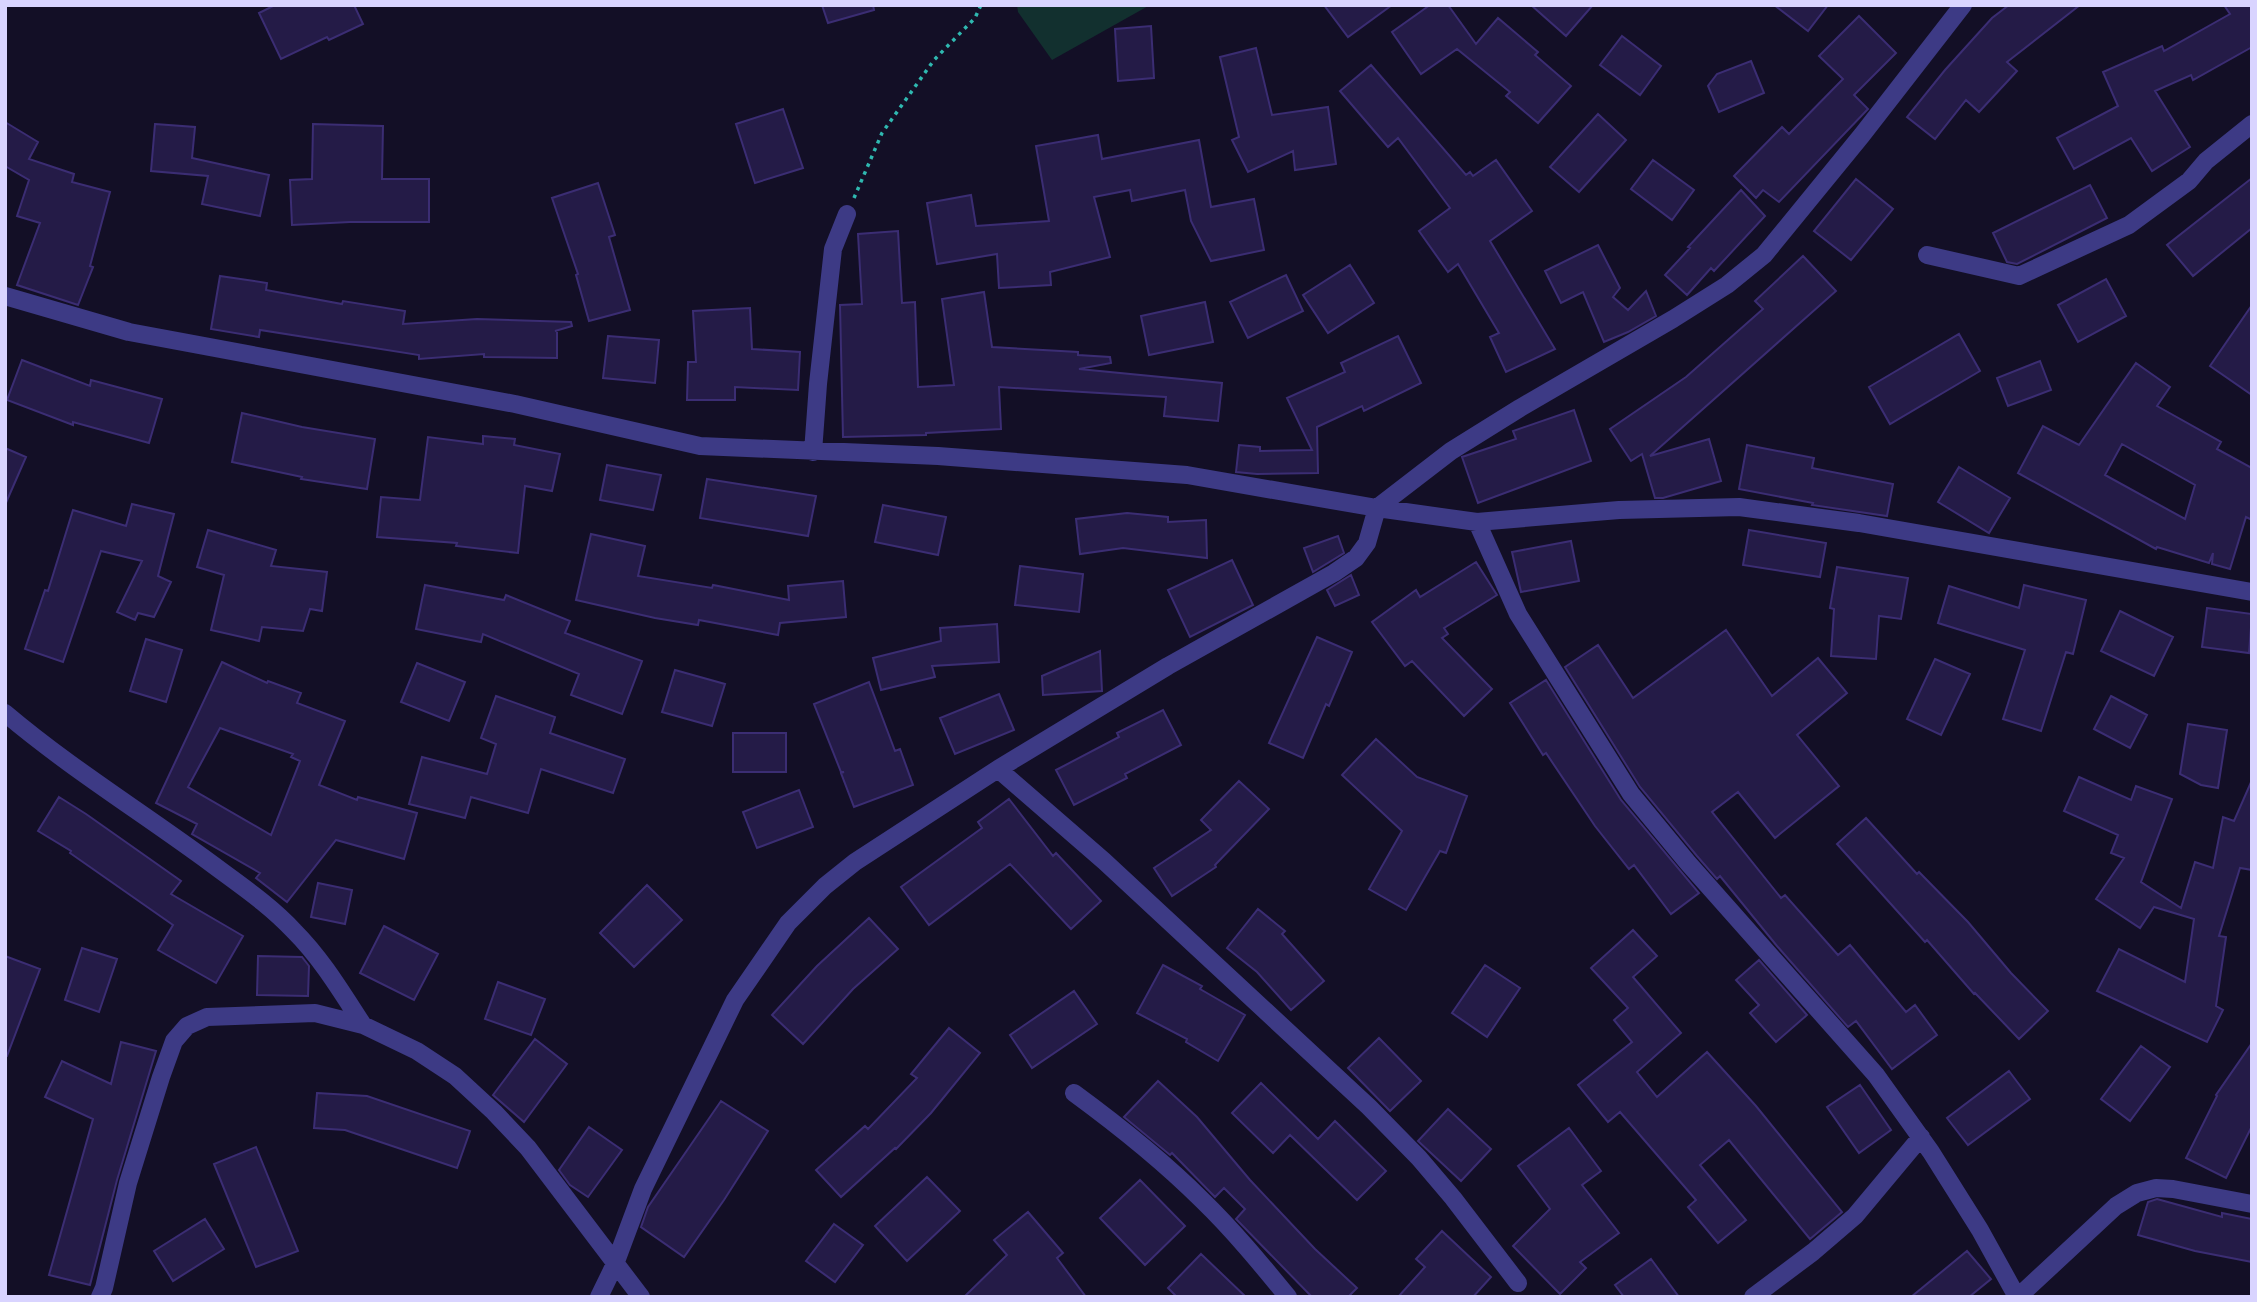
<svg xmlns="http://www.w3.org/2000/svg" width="2257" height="1302" viewBox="0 0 2257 1302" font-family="'Space Grotesk',sans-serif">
  <rect width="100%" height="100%" fill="#130f26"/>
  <!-- green -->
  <path fill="#12302f" d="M 1017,5 L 1150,5 L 1052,60 L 1018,12 Z"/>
  <!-- building -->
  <path fill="#241b47" stroke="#3b2d73" stroke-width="2" fill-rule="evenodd" d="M 275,5 L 354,5 L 363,24 L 329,40 L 327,37 L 281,59 L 259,13 Z
    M 822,5 L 873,5 L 874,10 L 828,23 Z
    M 1324,5 L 1392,5 L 1348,37 Z
    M 1430,5 L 1448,5 L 1476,44 L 1498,18 L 1538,52 L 1535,55 L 1571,86 L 1538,123 L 1506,96 L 1510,92 L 1457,49 L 1421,74 L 1392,32 Z
    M 1531,5 L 1593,5 L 1566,36 Z
    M 1774,5 L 1828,5 L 1808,31 Z
    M 2009,5 L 2080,5 L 2007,62 L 2017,71 L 1979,112 L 1966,100 L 1935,139 L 1907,117 L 1945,70 L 1992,18 Z
    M 2224,5 L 2252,5 L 2252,47 L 2193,80 L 2191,75 L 2155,91 L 2190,147 L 2152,171 L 2131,138 L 2074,169 L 2057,138 L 2118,106 L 2103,72 L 2162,46 L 2164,51 L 2230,14 Z
    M 1859,16 L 1896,53 L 1854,95 L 1868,109 L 1779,202 L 1763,190 L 1756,198 L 1734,176 L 1782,127 L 1789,134 L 1843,79 L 1819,56 Z
    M 1151,26 L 1154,78 L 1118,81 L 1115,29 Z
    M 1622,36 L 1661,66 L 1640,95 L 1600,65 Z
    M 1256,48 L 1272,115 L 1328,107 L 1336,164 L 1295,170 L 1293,151 L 1248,172 L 1232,140 L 1239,137 L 1220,57 Z
    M 1751,61 L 1764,93 L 1719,112 L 1708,86 L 1717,74 Z
    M 1371,65 L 1466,175 L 1470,172 L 1473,176 L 1496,160 L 1532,211 L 1490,241 L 1555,349 L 1506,372 L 1490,337 L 1499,333 L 1458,264 L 1448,272 L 1419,231 L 1450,208 L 1398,138 L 1388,147 L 1340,91 Z
    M 783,109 L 803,168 L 755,183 L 736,124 Z
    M 1598,114 L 1626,140 L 1579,192 L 1550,167 Z
    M 5,122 L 38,142 L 29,159 L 74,174 L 72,182 L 110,192 L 90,266 L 93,267 L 78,305 L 17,285 L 40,223 L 17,216 L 29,180 L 5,166 Z
    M 155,124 L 195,127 L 192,158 L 269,175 L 260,216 L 202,204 L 208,176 L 151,171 Z
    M 313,124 L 383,126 L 382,179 L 429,179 L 429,222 L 350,222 L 292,225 L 290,180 L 312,179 Z
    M 1098,135 L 1102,159 L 1199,140 L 1211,207 L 1254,199 L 1264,250 L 1211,261 L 1191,221 L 1185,190 L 1132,201 L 1130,190 L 1094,197 L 1110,257 L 1050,272 L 1051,285 L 999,288 L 997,254 L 937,264 L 927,203 L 971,195 L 976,226 L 1049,221 L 1036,146 Z
    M 1653,160 L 1694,190 L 1672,220 L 1631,189 Z
    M 2252,178 L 2252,228 L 2193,276 L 2167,245 Z
    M 1856,179 L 1893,209 L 1851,260 L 1814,231 Z
    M 598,183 L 615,235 L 609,237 L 630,310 L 589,321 L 576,275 L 578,274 L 552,198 Z
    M 2090,185 L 2107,218 L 2017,264 L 2007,262 L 1993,233 Z
    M 1741,190 L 1765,216 L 1714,271 L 1711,268 L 1687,295 L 1665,275 L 1690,248 L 1688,247 Z
    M 898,231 L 902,303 L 915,302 L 918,387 L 954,385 L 942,299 L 984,292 L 992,347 L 1078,352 L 1078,355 L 1110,357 L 1111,363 L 1079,369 L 1222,383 L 1218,421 L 1164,416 L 1166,397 L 999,387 L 1001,429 L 926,433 L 926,435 L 843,437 L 840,305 L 862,304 L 858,234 Z
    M 1598,245 L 1620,288 L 1613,297 L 1628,310 L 1646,291 L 1656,316 L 1628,332 L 1604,342 L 1583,292 L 1561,303 L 1545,271 Z
    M 1803,256 L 1836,291 L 1650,456 L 1709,439 L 1721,481 L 1663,498 L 1655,498 L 1642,454 L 1631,461 L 1610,429 L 1686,377 L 1763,309 L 1755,301 Z
    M 1350,265 L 1374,303 L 1328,333 L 1303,295 Z
    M 1286,275 L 1303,311 L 1248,338 L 1230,302 Z
    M 220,276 L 267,283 L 266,290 L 342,304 L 343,301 L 405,311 L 403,324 L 477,319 L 571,322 L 572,326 L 555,331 L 557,331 L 557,358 L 484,357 L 484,354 L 419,359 L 419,355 L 260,330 L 259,337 L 211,329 Z
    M 2106,279 L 2126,316 L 2078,342 L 2058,305 Z
    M 1205,302 L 1213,342 L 1149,355 L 1141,316 Z
    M 2252,305 L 2252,395 L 2210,366 Z
    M 750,308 L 752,349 L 800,352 L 798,390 L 735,387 L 735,400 L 687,400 L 688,362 L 696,362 L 693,311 Z
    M 1959,334 L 1980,371 L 1890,424 L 1869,387 Z
    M 608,336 L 659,340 L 655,383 L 603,378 Z
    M 1398,336 L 1421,383 L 1364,411 L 1362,406 L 1317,427 L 1318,473 L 1257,474 L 1236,472 L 1239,445 L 1260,447 L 1260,451 L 1312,450 L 1287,398 L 1345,372 L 1341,363 Z
    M 22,360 L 90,386 L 91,380 L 162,399 L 149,443 L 73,422 L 73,425 L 7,400 Z
    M 2040,361 L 2051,390 L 2008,406 L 1997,378 Z
    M 2136,363 L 2170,387 L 2157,406 L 2221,442 L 2217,449 L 2252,468 L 2252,520 L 2246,517 L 2230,569 L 2212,564 L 2213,553 L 2209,563 L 2157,547 L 2156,549 L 2018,473 L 2043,426 L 2079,445 ZM 2122,444 L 2195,485 L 2185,519 L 2105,475 Z
    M 1574,410 L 1591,461 L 1478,503 L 1462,457 L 1516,439 L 1513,431 Z
    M 242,413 L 302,427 L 375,439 L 367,489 L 301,479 L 302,477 L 232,462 Z
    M 483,436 L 515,439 L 514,445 L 560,454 L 552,491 L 525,486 L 518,553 L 456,546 L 457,543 L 377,537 L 381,497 L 420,500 L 428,437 L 483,444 Z
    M 1747,445 L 1814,458 L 1812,468 L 1893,484 L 1887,516 L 1812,505 L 1813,503 L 1739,489 Z
    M 5,448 L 26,457 L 5,505 Z
    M 607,465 L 661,475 L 653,510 L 600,500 Z
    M 1959,467 L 2010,498 L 1989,533 L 1938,502 Z
    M 707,479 L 816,496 L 808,536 L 700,518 Z
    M 132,504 L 174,514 L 158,576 L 171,582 L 154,617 L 138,613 L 135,620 L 117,612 L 142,561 L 101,551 L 63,662 L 25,649 L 45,590 L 48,591 L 73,510 L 126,526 Z
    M 883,505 L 946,517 L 938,555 L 875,542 Z
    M 1127,513 L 1168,517 L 1168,522 L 1206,520 L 1207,558 L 1123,548 L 1080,554 L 1076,519 Z
    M 208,530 L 276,550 L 271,566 L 327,572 L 322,611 L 310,609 L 303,631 L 262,627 L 259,641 L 211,630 L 224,575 L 197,567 Z
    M 1749,530 L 1826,543 L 1820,577 L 1743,565 Z
    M 591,534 L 645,546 L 638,576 L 712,588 L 713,585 L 789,600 L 788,586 L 843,581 L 846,617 L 780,623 L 778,635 L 699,620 L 698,625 L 655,618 L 576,600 Z
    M 1338,536 L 1344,553 L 1313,572 L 1304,548 Z
    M 1571,541 L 1579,581 L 1521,592 L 1512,552 Z
    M 1232,560 L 1253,605 L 1190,637 L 1168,590 Z
    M 1476,562 L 1497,595 L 1444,628 L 1448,634 L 1442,638 L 1492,689 L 1464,716 L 1412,661 L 1405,666 L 1372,622 L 1416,590 L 1420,597 Z
    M 1020,566 L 1083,574 L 1079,612 L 1015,605 Z
    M 1837,567 L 1908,578 L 1901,619 L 1879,616 L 1876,659 L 1831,656 L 1834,609 L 1830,608 Z
    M 1351,575 L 1359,595 L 1335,606 L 1327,590 Z
    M 425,585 L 504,600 L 506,595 L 570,621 L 565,633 L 642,661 L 622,714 L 571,695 L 579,674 L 483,634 L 481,642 L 416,629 Z
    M 2024,585 L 2086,600 L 2073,654 L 2066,652 L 2041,731 L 2003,719 L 2025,650 L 1938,623 L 1949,586 L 2019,608 Z
    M 2207,608 L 2252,614 L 2249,653 L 2202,647 Z
    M 2120,611 L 2173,637 L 2154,676 L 2101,651 Z
    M 997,624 L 999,662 L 932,666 L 935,677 L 881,690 L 873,658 L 941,641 L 940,628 Z
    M 1726,630 L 1772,696 L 1818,658 L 1847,693 L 1797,735 L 1839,786 L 1775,838 L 1738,792 L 1712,812 L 1781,898 L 1785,895 L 1838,955 L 1850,945 L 1906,1012 L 1915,1005 L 1937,1035 L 1892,1069 L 1856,1021 L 1848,1027 L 1777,946 L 1720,876 L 1717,879 L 1697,856 L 1640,787 L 1565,667 L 1598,645 L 1633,698 Z
    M 1317,637 L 1352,652 L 1329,706 L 1326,704 L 1303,758 L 1269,743 Z
    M 146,639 L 182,650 L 166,702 L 130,691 Z
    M 1100,651 L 1102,691 L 1043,695 L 1042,676 Z
    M 1935,659 L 1970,674 L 1941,735 L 1907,719 Z
    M 222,662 L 267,683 L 268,681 L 301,693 L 297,703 L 345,721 L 319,785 L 357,800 L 358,797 L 417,813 L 404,859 L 336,840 L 287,902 L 256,878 L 260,873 L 192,834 L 197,824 L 156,803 ZM 220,728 L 293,754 L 291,757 L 300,761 L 271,835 L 188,787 Z
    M 417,663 L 465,682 L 449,721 L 401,702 Z
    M 675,670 L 725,684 L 712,726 L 662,712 Z
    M 1546,680 L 1621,800 L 1699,893 L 1671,914 L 1634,865 L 1629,869 L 1595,826 L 1546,753 L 1543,755 L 1510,703 Z
    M 869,682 L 895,751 L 900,749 L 913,785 L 854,807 L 841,773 L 844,772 L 841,772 L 814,704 Z
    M 999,694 L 1014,730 L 955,754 L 940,718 Z
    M 496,696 L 555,717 L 550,733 L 625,759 L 613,793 L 541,769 L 528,813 L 471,797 L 465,818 L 409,804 L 422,757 L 487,774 L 496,744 L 481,738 Z
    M 2111,696 L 2147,715 L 2130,748 L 2094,729 Z
    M 1163,710 L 1181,745 L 1125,774 L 1127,778 L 1074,805 L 1056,770 L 1119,737 L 1117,733 Z
    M 2188,724 L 2227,730 L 2218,788 L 2201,785 L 2180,774 Z
    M 733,733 L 786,733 L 786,772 L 733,772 Z
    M 1376,739 L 1417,777 L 1467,796 L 1446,853 L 1440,851 L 1406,910 L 1369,889 L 1402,831 L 1342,775 Z
    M 2079,777 L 2131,800 L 2136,786 L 2172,799 L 2141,882 L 2181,908 L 2195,862 L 2213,868 L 2223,817 L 2234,821 L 2252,780 L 2252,870 L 2240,868 L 2219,936 L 2226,937 L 2216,1006 L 2223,1010 L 2207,1042 L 2097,991 L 2119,949 L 2185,982 L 2194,919 L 2154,907 L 2140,928 L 2096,899 L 2124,858 L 2111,853 L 2118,835 L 2064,811 Z
    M 1239,781 L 1269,809 L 1215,865 L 1216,867 L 1172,896 L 1154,868 L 1211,830 L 1201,820 Z
    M 799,790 L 813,827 L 757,848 L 743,812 Z
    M 59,797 L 86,814 L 181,881 L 171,894 L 243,936 L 216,983 L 158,950 L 173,925 L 70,853 L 71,851 L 38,831 Z
    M 1009,799 L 1053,856 L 1056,853 L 1101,901 L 1071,929 L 1010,864 L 929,925 L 901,887 L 982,828 L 978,822 Z
    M 1866,818 L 1917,874 L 1919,872 L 1968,922 L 2011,973 L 2048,1011 L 2019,1039 L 1975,993 L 1974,994 L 1927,940 L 1925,942 L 1837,844 Z
    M 318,883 L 352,890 L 345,924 L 311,917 Z
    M 647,885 L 682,920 L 634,967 L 600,933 Z
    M 1258,909 L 1285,931 L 1282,934 L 1324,981 L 1291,1010 L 1257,972 L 1227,948 Z
    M 869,918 L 898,949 L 853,989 L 803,1044 L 772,1015 L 817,966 Z
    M 384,926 L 438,954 L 414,1000 L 360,973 Z
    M 1633,930 L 1657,956 L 1633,977 L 1681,1033 L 1637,1072 L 1657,1097 L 1707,1052 L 1756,1106 L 1842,1212 L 1810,1239 L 1729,1140 L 1700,1165 L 1746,1220 L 1718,1243 L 1688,1207 L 1696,1200 L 1620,1112 L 1608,1122 L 1578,1085 L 1632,1042 L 1614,1020 L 1628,1008 L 1591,968 Z
    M 82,948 L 117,959 L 99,1012 L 65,1000 Z
    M 5,956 L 40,969 L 7,1056 L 5,1056 Z
    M 258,956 L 302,957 L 309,966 L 308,996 L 257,995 Z
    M 1759,960 L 1807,1015 L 1776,1042 L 1750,1013 L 1759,1005 L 1736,980 Z
    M 1163,965 L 1202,986 L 1200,989 L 1245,1015 L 1218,1061 L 1186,1042 L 1187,1039 L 1137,1013 Z
    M 1485,965 L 1520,988 L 1487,1037 L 1452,1013 Z
    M 498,982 L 545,999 L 531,1035 L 485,1019 Z
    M 1074,991 L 1097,1024 L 1032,1068 L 1010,1035 Z
    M 949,1028 L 980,1053 L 931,1113 L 896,1149 L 895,1148 L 841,1197 L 816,1170 L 865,1126 L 868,1129 L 917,1078 L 911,1074 Z
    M 1379,1038 L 1421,1081 L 1390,1111 L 1348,1068 Z
    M 535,1039 L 567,1064 L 524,1122 L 493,1095 Z
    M 121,1042 L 156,1051 L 117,1180 L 90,1285 L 49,1275 L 93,1119 L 45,1097 L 62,1061 L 111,1084 Z
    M 2252,1043 L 2252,1126 L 2226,1178 L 2186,1158 L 2217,1096 L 2216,1095 Z
    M 2141,1046 L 2170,1067 L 2130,1121 L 2101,1099 Z
    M 2009,1071 L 2030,1099 L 1968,1145 L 1947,1118 Z
    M 1158,1081 L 1197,1117 L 1250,1180 L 1315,1249 L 1357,1288 L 1348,1297 L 1312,1297 L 1236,1219 L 1245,1209 L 1224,1188 L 1215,1197 L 1172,1153 L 1170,1155 L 1124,1117 Z
    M 1261,1083 L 1318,1139 L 1335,1121 L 1386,1171 L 1357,1200 L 1290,1135 L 1273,1153 L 1232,1113 Z
    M 1860,1085 L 1891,1130 L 1859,1153 L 1827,1107 Z
    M 317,1093 L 367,1096 L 470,1131 L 457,1168 L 345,1130 L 314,1128 Z
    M 721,1101 L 768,1131 L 724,1200 L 684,1257 L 641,1227 L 648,1207 Z
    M 1448,1109 L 1491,1149 L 1461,1181 L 1418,1141 Z
    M 589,1127 L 622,1150 L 588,1197 L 570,1185 L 559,1170 Z
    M 1569,1128 L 1601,1171 L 1582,1185 L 1619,1233 L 1580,1262 L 1586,1268 L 1560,1294 L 1513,1246 L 1550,1209 L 1518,1166 Z
    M 256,1147 L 298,1251 L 256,1267 L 214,1164 Z
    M 927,1177 L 960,1211 L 907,1261 L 875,1226 Z
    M 1140,1180 L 1185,1226 L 1145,1265 L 1100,1218 Z
    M 2157,1199 L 2222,1217 L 2222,1213 L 2252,1219 L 2252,1262 L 2195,1251 L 2138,1235 L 2148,1202 Z
    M 1028,1212 L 1063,1253 L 1057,1258 L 1086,1297 L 964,1297 L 1007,1255 L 994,1240 Z
    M 205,1219 L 224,1249 L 173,1281 L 154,1251 Z
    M 834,1224 L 863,1245 L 835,1282 L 806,1261 Z
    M 1442,1231 L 1491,1277 L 1473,1297 L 1398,1297 L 1425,1267 L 1416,1259 Z
    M 1967,1251 L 1991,1279 L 1969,1297 L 1911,1297 Z
    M 1201,1254 L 1246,1297 L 1177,1297 L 1168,1288 Z
    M 1651,1259 L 1679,1297 L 1624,1297 L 1615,1285 Z"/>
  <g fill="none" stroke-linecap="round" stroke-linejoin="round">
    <!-- path -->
    <path stroke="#2fb8b0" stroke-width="3.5" stroke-dasharray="3.5 5" stroke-linecap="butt" d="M 854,198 L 882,133 L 934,60 L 975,18 L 981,5"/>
    <!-- minor -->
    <path stroke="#3d3a85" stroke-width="18" d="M 1927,255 L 2019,276 L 2129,225 L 2189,181 L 2206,161 L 2252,124
      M 5,296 L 129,332 L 515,404 L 700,446 L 938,456 L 1187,475 L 1377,508 L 1477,522 L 1619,510 L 1739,507 L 1859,523 L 2252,592
      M 813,452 L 818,384 L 833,249 L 847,214
      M 1477,522 L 1518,614 L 1631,794 L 1688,863 L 1876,1075 L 1931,1152 L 1980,1230 L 2017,1297
      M 5,713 C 70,768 143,813 212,864 C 240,885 270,905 294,931 C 322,959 342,993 363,1025
      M 998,769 L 1104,861 L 1369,1107 L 1419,1158 L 1453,1198 L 1518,1283
      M 1074,1093 C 1119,1126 1163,1161 1202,1200 C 1233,1230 1261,1264 1288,1297
      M 100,1297 L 104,1288 L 128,1183 L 161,1077 L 174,1041 L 187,1026 L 207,1017 L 315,1013 L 363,1025 L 417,1051 L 455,1076 L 494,1112 L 528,1148 L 641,1297
      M 599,1297 L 615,1264 L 643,1189 L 735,1000 L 788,923 L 825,886 L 855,862 L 998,769 L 1168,666 L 1334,573 L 1356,558 L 1367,543 L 1377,508 L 1451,451 L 1520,408 L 1673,319 L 1727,285 L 1764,255 L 1862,135 L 1963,5
      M 1753,1297 L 1813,1252 L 1855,1216 L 1921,1137
      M 2018,1297 L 2116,1206 L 2137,1193 L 2156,1188 L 2173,1189 L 2252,1204"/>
  </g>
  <!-- border -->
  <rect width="2257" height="1302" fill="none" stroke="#d9d4ff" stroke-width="14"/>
</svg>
